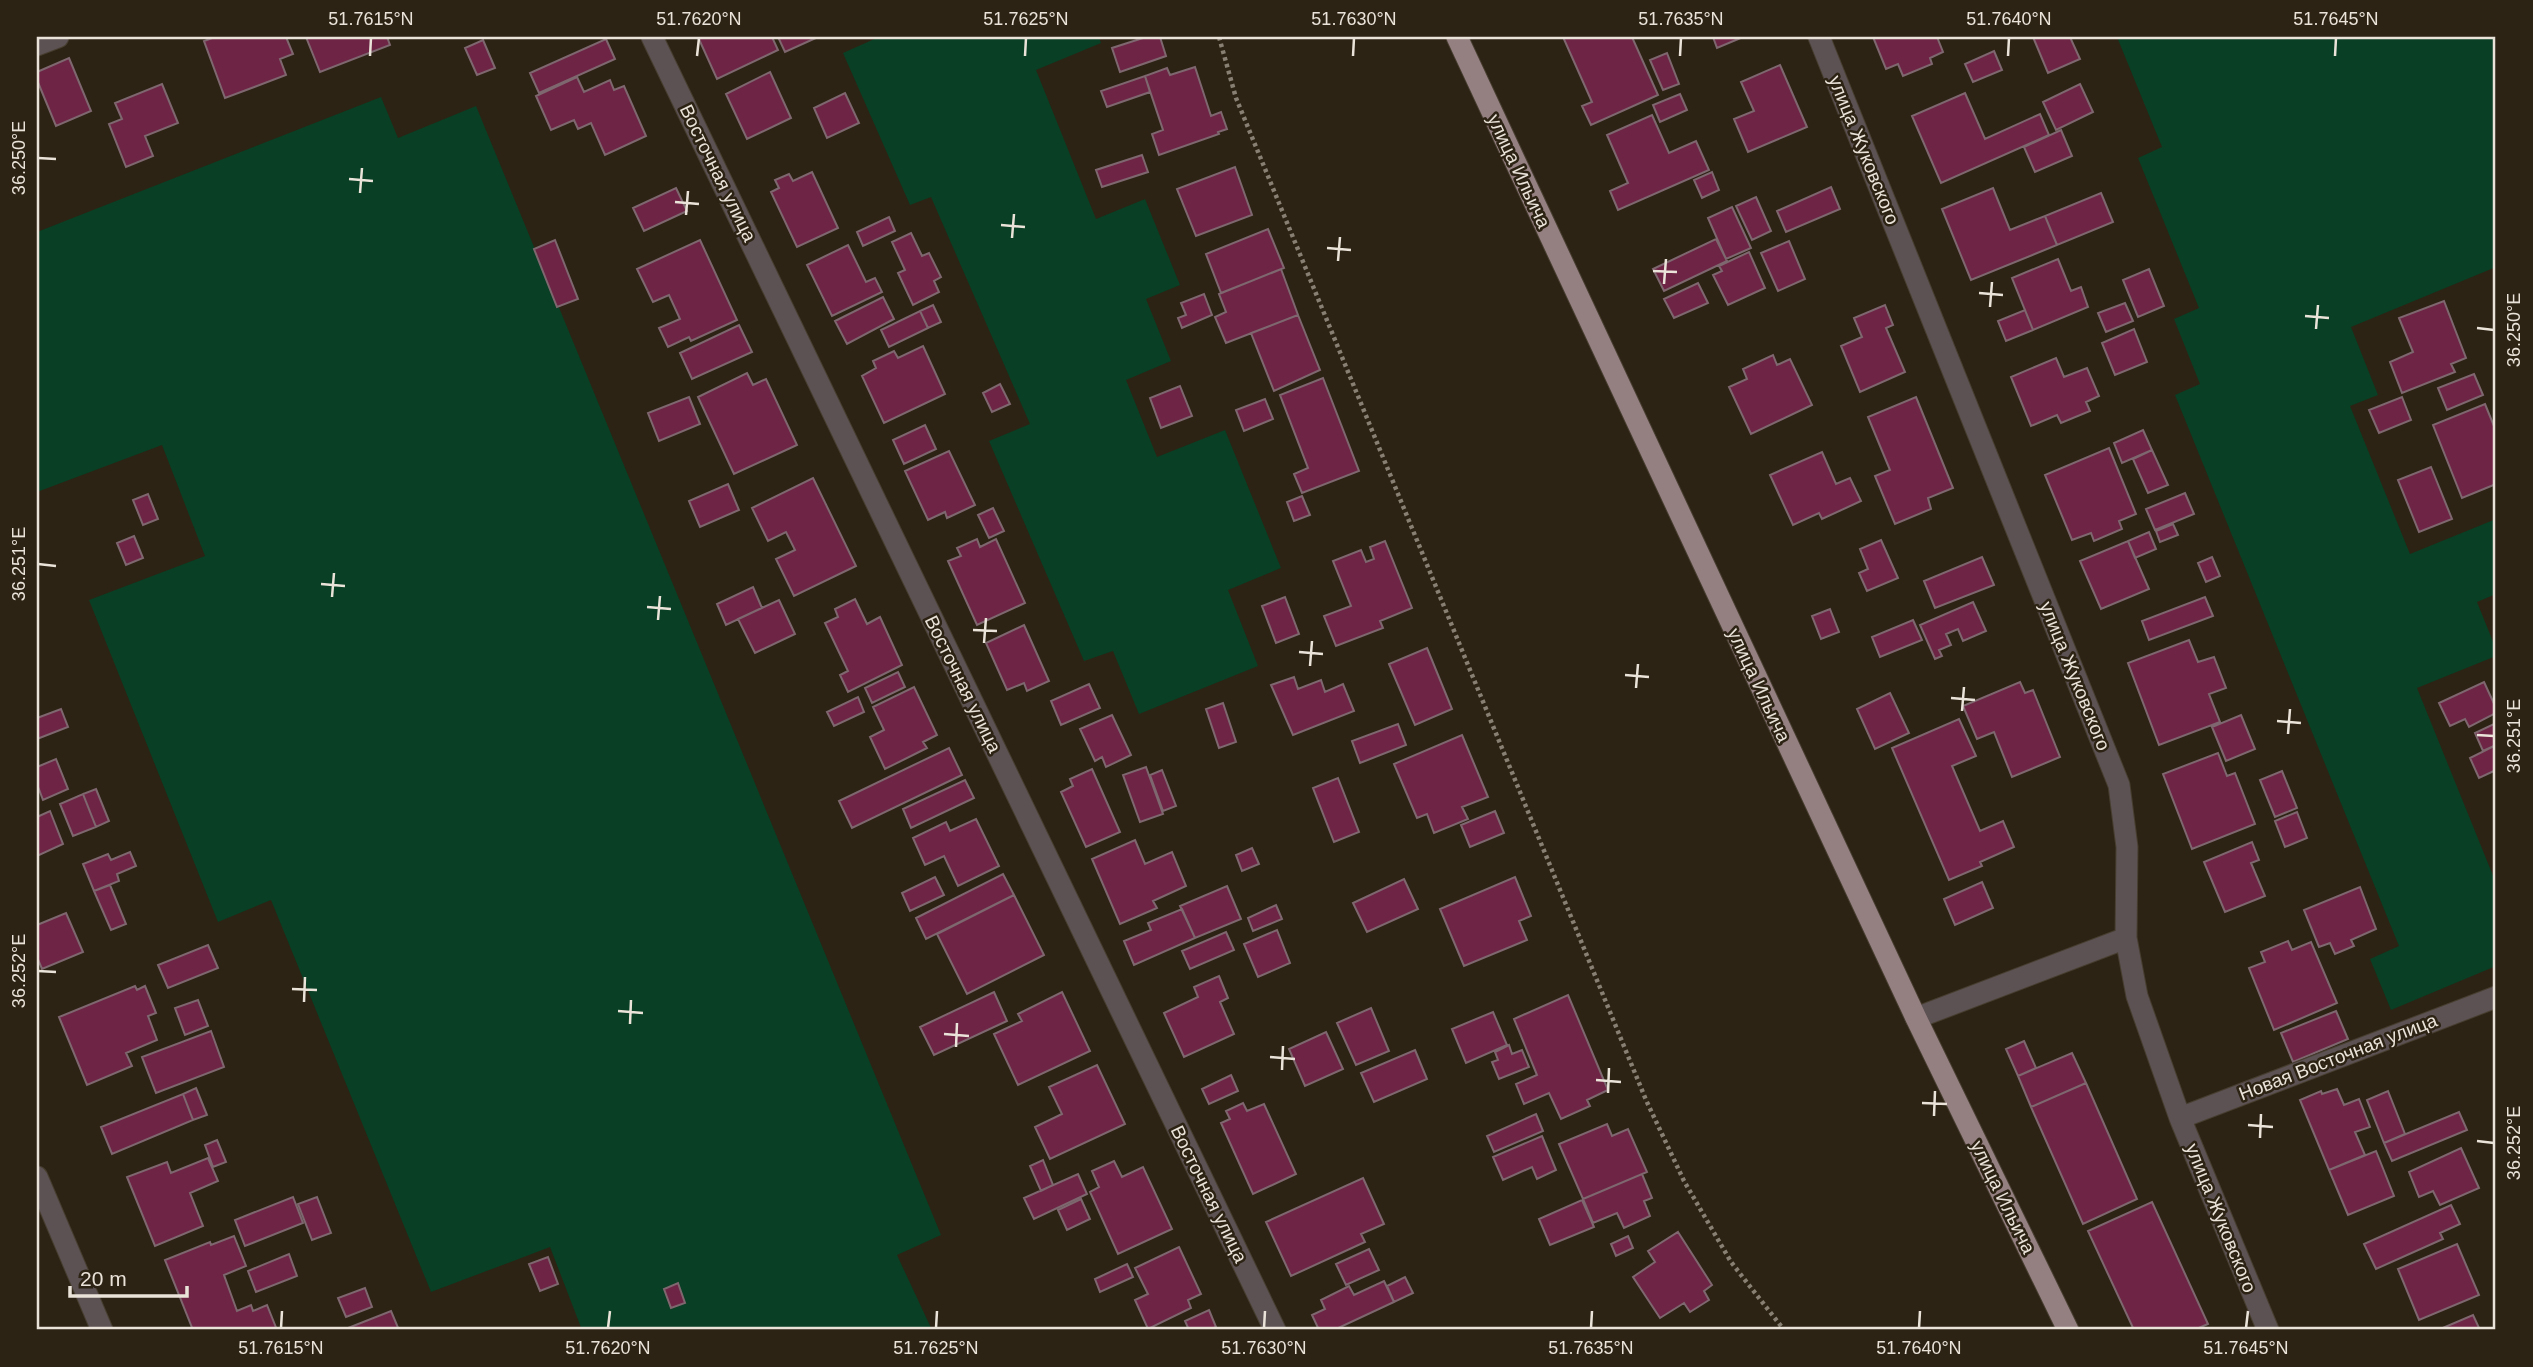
<svg xmlns="http://www.w3.org/2000/svg" width="2533" height="1367" viewBox="0 0 2533 1367" font-family="Arial,sans-serif">
  <rect width="100%" height="100%" fill="#2d2314"/>
  <!-- green -->
  <path fill="#093f24" d="M 879,37 L 1099,37 L 1101,43 L 1036,70 L 1096,219 L 1145,199 L 1180,285 L 1146,299 L 1171,361 L 1126,380 L 1157,457 L 1225,430 L 1281,568 L 1228,590 L 1258,666 L 1139,714 L 1113,651 L 1084,661 L 989,441 L 1030,424 L 931,197 L 910,205 L 843,53 Z
    M 2117,37 L 2496,37 L 2496,267 L 2351,327 L 2378,395 L 2350,406 L 2410,554 L 2496,519 L 2496,594 L 2477,602 L 2496,649 L 2496,656 L 2417,688 L 2496,883 L 2496,966 L 2391,1010 L 2370,959 L 2399,946 L 2175,395 L 2200,384 L 2174,319 L 2199,308 L 2138,158 L 2162,147 Z
    M 381,97 L 398,138 L 476,106 L 941,1235 L 897,1255 L 932,1330 L 582,1330 L 550,1247 L 431,1292 L 271,900 L 218,922 L 89,600 L 205,556 L 162,445 L 37,492 L 37,232 Z"/>
  <!-- building -->
  <path fill="#6e2545" stroke="#7e676f" stroke-width="2" d="M 215,37 L 286,37 L 293,54 L 280,59 L 286,75 L 225,98 L 204,41 Z
    M 306,37 L 387,37 L 390,45 L 320,72 Z
    M 698,37 L 772,37 L 778,50 L 717,79 Z
    M 778,37 L 818,37 L 785,52 Z
    M 1146,37 L 1160,37 L 1166,56 L 1120,72 L 1112,48 Z
    M 1563,37 L 1632,37 L 1658,95 L 1591,125 L 1582,106 L 1592,102 Z
    M 1713,37 L 1743,37 L 1717,48 Z
    M 1873,37 L 1937,37 L 1943,52 L 1930,58 L 1932,64 L 1903,76 L 1898,64 L 1886,69 Z
    M 2033,37 L 2070,37 L 2080,59 L 2048,73 Z
    M 606,39 L 615,59 L 539,93 L 530,73 Z
    M 483,40 L 495,68 L 477,75 L 465,48 Z
    M 1994,51 L 2002,70 L 1973,82 L 1965,64 Z
    M 1667,53 L 1679,84 L 1663,90 L 1650,60 Z
    M 69,58 L 91,111 L 56,126 L 37,80 L 37,72 Z
    M 1780,65 L 1807,127 L 1748,152 L 1734,119 L 1754,111 L 1741,82 Z
    M 1195,67 L 1211,116 L 1221,112 L 1227,129 L 1218,132 L 1219,134 L 1159,155 L 1152,134 L 1163,130 L 1145,76 L 1167,68 L 1170,75 Z
    M 770,72 L 791,118 L 747,139 L 726,94 Z
    M 1145,76 L 1150,92 L 1107,107 L 1101,91 Z
    M 577,77 L 584,92 L 610,80 L 614,90 L 624,86 L 646,136 L 605,155 L 591,123 L 578,129 L 574,120 L 551,130 L 536,96 Z
    M 162,84 L 178,123 L 145,136 L 153,156 L 126,167 L 109,124 L 122,119 L 115,103 Z
    M 2080,84 L 2093,112 L 2056,130 L 2043,102 Z
    M 845,93 L 859,123 L 827,138 L 814,108 Z
    M 1965,93 L 1985,139 L 2040,114 L 2049,135 L 1941,183 L 1912,116 Z
    M 1680,94 L 1687,110 L 1660,122 L 1653,105 Z
    M 1652,115 L 1669,153 L 1696,141 L 1709,170 L 1618,210 L 1610,191 L 1628,183 L 1607,135 Z
    M 2061,130 L 2072,156 L 2035,172 L 2024,147 Z
    M 1142,155 L 1148,172 L 1102,187 L 1096,170 Z
    M 1235,167 L 1252,215 L 1196,236 L 1177,189 Z
    M 812,172 L 838,228 L 797,247 L 771,192 L 779,188 L 775,180 L 789,174 L 793,181 Z
    M 1712,172 L 1719,190 L 1702,198 L 1694,180 Z
    M 1831,187 L 1840,209 L 1786,232 L 1777,211 Z
    M 676,188 L 687,211 L 644,231 L 633,208 Z
    M 1993,188 L 2010,230 L 2045,216 L 2057,245 L 1971,280 L 1942,209 Z
    M 2101,193 L 2113,222 L 2057,245 L 2045,216 Z
    M 1756,197 L 1771,231 L 1752,240 L 1736,206 Z
    M 1732,207 L 1751,248 L 1726,259 L 1708,218 Z
    M 889,217 L 895,231 L 863,246 L 857,232 Z
    M 1268,229 L 1284,268 L 1221,293 L 1206,254 Z
    M 911,233 L 922,256 L 929,253 L 941,277 L 934,281 L 939,292 L 913,305 L 898,273 L 905,270 L 892,242 Z
    M 1716,239 L 1727,261 L 1664,291 L 1653,269 Z
    M 555,240 L 578,299 L 557,307 L 534,249 Z
    M 700,240 L 737,320 L 691,341 L 689,337 L 668,347 L 659,328 L 680,319 L 669,295 L 653,302 L 637,269 Z
    M 1789,241 L 1805,279 L 1778,291 L 1761,253 Z
    M 848,245 L 866,282 L 875,278 L 882,292 L 832,316 L 807,265 Z
    M 1749,252 L 1765,288 L 1728,305 L 1713,275 L 1722,271 L 1719,266 Z
    M 2058,259 L 2071,291 L 2081,287 L 2088,307 L 2033,330 L 2012,278 Z
    M 1281,269 L 1298,315 L 1226,343 L 1215,317 L 1226,312 L 1219,294 Z
    M 2149,269 L 2164,306 L 2138,317 L 2123,280 Z
    M 1698,283 L 1708,303 L 1674,318 L 1664,299 Z
    M 1204,294 L 1212,315 L 1182,328 L 1178,318 L 1186,315 L 1181,303 Z
    M 883,297 L 894,319 L 847,344 L 835,321 Z
    M 2444,301 L 2466,358 L 2451,364 L 2455,372 L 2402,393 L 2390,362 L 2413,352 L 2399,318 Z
    M 2125,303 L 2133,321 L 2106,332 L 2098,313 Z
    M 933,305 L 941,322 L 928,328 L 920,311 Z
    M 1885,305 L 1893,325 L 1886,328 L 1905,372 L 1860,392 L 1841,346 L 1862,337 L 1854,318 Z
    M 2025,310 L 2033,330 L 2006,341 L 1998,321 Z
    M 920,311 L 928,328 L 889,347 L 881,330 Z
    M 1298,315 L 1320,370 L 1274,391 L 1251,333 Z
    M 739,325 L 752,352 L 692,379 L 680,353 Z
    M 2134,329 L 2147,362 L 2115,375 L 2102,343 Z
    M 923,346 L 945,394 L 884,423 L 862,376 L 876,368 L 873,361 L 894,351 L 898,358 Z
    M 1773,355 L 1777,365 L 1790,359 L 1812,405 L 1751,434 L 1729,387 L 1747,379 L 1743,369 Z
    M 2056,358 L 2064,377 L 2087,368 L 2099,396 L 2086,402 L 2090,411 L 2061,423 L 2057,415 L 2031,426 L 2011,377 Z
    M 747,373 L 753,385 L 766,379 L 797,445 L 734,474 L 698,397 Z
    M 2474,374 L 2483,395 L 2447,410 L 2438,388 Z
    M 1323,378 L 1359,471 L 1302,493 L 1294,474 L 1308,468 L 1280,395 Z
    M 1000,384 L 1010,404 L 992,412 L 983,393 Z
    M 1180,386 L 1192,416 L 1161,428 L 1150,398 Z
    M 689,397 L 700,424 L 659,441 L 648,413 Z
    M 1916,397 L 1953,488 L 1928,498 L 1931,509 L 1895,524 L 1875,476 L 1890,470 L 1868,417 Z
    M 2402,397 L 2411,420 L 2379,433 L 2369,410 Z
    M 1265,399 L 1273,419 L 1244,431 L 1236,410 Z
    M 2485,404 L 2496,431 L 2496,484 L 2462,498 L 2433,425 Z
    M 925,425 L 936,449 L 904,464 L 893,440 Z
    M 2143,430 L 2152,450 L 2122,463 L 2114,443 Z
    M 2109,448 L 2136,514 L 2119,521 L 2122,529 L 2094,541 L 2091,533 L 2072,540 L 2045,475 Z
    M 2152,450 L 2168,485 L 2148,493 L 2133,459 Z
    M 949,451 L 975,505 L 947,518 L 945,512 L 928,520 L 905,471 Z
    M 1822,452 L 1836,484 L 1850,478 L 1861,501 L 1822,519 L 1819,513 L 1793,525 L 1770,475 Z
    M 2431,467 L 2452,519 L 2419,532 L 2398,480 Z
    M 813,478 L 856,566 L 794,596 L 776,559 L 795,550 L 786,532 L 768,541 L 752,508 Z
    M 728,484 L 739,510 L 700,527 L 689,501 Z
    M 2185,493 L 2194,514 L 2155,530 L 2146,509 Z
    M 148,494 L 158,519 L 143,525 L 133,500 Z
    M 1302,496 L 1310,515 L 1294,521 L 1287,502 Z
    M 993,508 L 1004,531 L 989,538 L 978,515 Z
    M 2173,524 L 2178,535 L 2160,542 L 2156,531 Z
    M 2149,532 L 2156,549 L 2135,558 L 2128,541 Z
    M 134,536 L 143,558 L 126,565 L 117,543 Z
    M 977,539 L 980,547 L 996,539 L 1025,603 L 977,625 L 948,561 L 961,556 L 957,548 Z
    M 1881,540 L 1898,578 L 1867,591 L 1859,573 L 1868,569 L 1860,549 Z
    M 1385,541 L 1412,608 L 1380,621 L 1383,628 L 1336,646 L 1324,616 L 1351,606 L 1333,561 L 1361,550 L 1366,562 L 1374,559 L 1370,547 Z
    M 2128,541 L 2149,589 L 2101,609 L 2080,561 Z
    M 1982,557 L 1994,585 L 1935,608 L 1924,581 Z
    M 2212,557 L 2220,576 L 2206,582 L 2198,563 Z
    M 753,587 L 762,608 L 726,625 L 717,604 Z
    M 1285,597 L 1299,634 L 1276,643 L 1262,606 Z
    M 2205,597 L 2213,616 L 2149,640 L 2142,621 Z
    M 855,599 L 867,624 L 880,617 L 902,665 L 848,692 L 840,675 L 848,671 L 825,623 L 838,617 L 835,609 Z
    M 779,600 L 795,634 L 755,653 L 738,619 Z
    M 1973,602 L 1986,631 L 1963,641 L 1958,629 L 1946,634 L 1951,645 L 1939,650 L 1942,656 L 1935,659 L 1920,625 Z
    M 1830,609 L 1839,632 L 1821,639 L 1812,616 Z
    M 1913,620 L 1922,640 L 1880,657 L 1872,637 Z
    M 1024,625 L 1049,681 L 1027,691 L 1024,683 L 1007,690 L 986,643 Z
    M 2189,640 L 2198,662 L 2214,657 L 2226,688 L 2209,694 L 2220,722 L 2159,745 L 2128,663 Z
    M 1427,648 L 1452,709 L 1415,725 L 1389,664 Z
    M 898,672 L 905,687 L 872,703 L 865,688 Z
    M 1294,677 L 1298,689 L 1321,680 L 1325,692 L 1343,684 L 1354,711 L 1293,735 L 1271,685 Z
    M 2020,682 L 2025,693 L 2033,690 L 2060,757 L 2012,777 L 1994,732 L 1977,739 L 1963,706 Z
    M 2484,682 L 2496,708 L 2496,713 L 2469,727 L 2465,719 L 2450,726 L 2439,703 Z
    M 1089,684 L 1100,708 L 1061,725 L 1051,701 Z
    M 914,687 L 937,735 L 923,742 L 927,748 L 885,769 L 870,737 L 884,730 L 873,707 Z
    M 1890,693 L 1909,733 L 1875,749 L 1857,709 Z
    M 858,697 L 864,712 L 834,726 L 827,712 Z
    M 1223,703 L 1236,742 L 1219,748 L 1206,709 Z
    M 61,709 L 68,727 L 37,739 L 37,718 Z
    M 1112,715 L 1131,755 L 1106,767 L 1102,757 L 1095,761 L 1080,729 Z
    M 2241,715 L 2255,749 L 2226,761 L 2212,727 Z
    M 1959,719 L 1976,756 L 1952,766 L 1980,831 L 2003,821 L 2014,847 L 1980,862 L 1982,866 L 1949,880 L 1892,748 Z
    M 2496,723 L 2496,745 L 2483,751 L 2475,733 Z
    M 1398,724 L 1406,745 L 1360,763 L 1352,741 Z
    M 1462,735 L 1488,797 L 1462,807 L 1468,819 L 1434,833 L 1427,814 L 1417,818 L 1394,764 Z
    M 2496,745 L 2496,770 L 2479,778 L 2470,758 Z
    M 949,748 L 962,775 L 852,828 L 839,801 Z
    M 2218,753 L 2227,776 L 2235,773 L 2255,824 L 2192,849 L 2163,774 Z
    M 56,759 L 68,789 L 43,800 L 37,784 L 37,767 Z
    M 1146,767 L 1163,814 L 1140,822 L 1123,775 Z
    M 1092,769 L 1120,832 L 1086,847 L 1061,792 L 1073,786 L 1070,779 Z
    M 1162,770 L 1176,806 L 1163,811 L 1150,775 Z
    M 2282,771 L 2297,808 L 2275,817 L 2260,780 Z
    M 1338,778 L 1359,832 L 1334,842 L 1313,788 Z
    M 965,780 L 974,798 L 911,828 L 903,809 Z
    M 96,789 L 109,821 L 96,827 L 83,794 Z
    M 83,794 L 96,827 L 73,836 L 60,804 Z
    M 50,811 L 63,844 L 37,856 L 37,817 Z
    M 1495,811 L 1504,833 L 1470,847 L 1461,825 Z
    M 2297,812 L 2307,838 L 2285,847 L 2275,821 Z
    M 976,819 L 999,866 L 958,886 L 944,856 L 925,865 L 913,838 L 946,822 L 950,831 Z
    M 1135,840 L 1145,864 L 1172,852 L 1186,886 L 1153,901 L 1157,908 L 1120,924 L 1092,859 Z
    M 2252,842 L 2259,860 L 2251,863 L 2265,896 L 2225,912 L 2204,862 Z
    M 1252,848 L 1259,864 L 1242,871 L 1236,855 Z
    M 130,852 L 136,866 L 117,874 L 119,881 L 94,891 L 83,864 L 108,854 L 111,860 Z
    M 1003,874 L 1014,895 L 926,939 L 916,918 Z
    M 935,877 L 944,895 L 910,911 L 902,893 Z
    M 1515,877 L 1531,916 L 1519,921 L 1527,940 L 1464,966 L 1440,909 Z
    M 1404,879 L 1418,909 L 1367,932 L 1353,903 Z
    M 1982,882 L 1993,908 L 1955,925 L 1944,899 Z
    M 110,885 L 126,924 L 111,930 L 94,891 Z
    M 1227,886 L 1241,919 L 1195,938 L 1180,906 Z
    M 2360,887 L 2376,929 L 2351,940 L 2354,946 L 2335,954 L 2330,943 L 2319,947 L 2304,910 Z
    M 1014,895 L 1044,955 L 967,994 L 937,934 Z
    M 1276,905 L 1282,919 L 1253,931 L 1248,918 Z
    M 1182,909 L 1195,938 L 1134,965 L 1124,941 L 1151,930 L 1148,923 Z
    M 66,913 L 83,952 L 42,969 L 37,957 L 37,925 Z
    M 1277,930 L 1290,963 L 1258,977 L 1244,944 Z
    M 1226,932 L 1234,950 L 1190,969 L 1182,951 Z
    M 2288,941 L 2292,950 L 2311,942 L 2337,1003 L 2274,1030 L 2249,968 L 2265,962 L 2261,952 Z
    M 208,945 L 218,968 L 168,988 L 158,965 Z
    M 1219,976 L 1228,998 L 1220,1002 L 1234,1034 L 1184,1057 L 1164,1013 L 1198,997 L 1194,987 Z
    M 135,986 L 137,990 L 145,986 L 156,1013 L 148,1016 L 157,1040 L 126,1053 L 132,1066 L 87,1085 L 59,1017 Z
    M 994,992 L 1007,1021 L 934,1055 L 920,1027 Z
    M 1062,992 L 1090,1051 L 1018,1085 L 994,1034 L 1022,1021 L 1018,1014 Z
    M 1568,995 L 1608,1090 L 1587,1100 L 1590,1106 L 1561,1119 L 1549,1093 L 1524,1104 L 1516,1084 L 1537,1075 L 1514,1019 Z
    M 198,1000 L 208,1026 L 185,1035 L 175,1008 Z
    M 1371,1008 L 1389,1051 L 1356,1065 L 1337,1023 Z
    M 2336,1011 L 2348,1039 L 2293,1062 L 2281,1033 Z
    M 1493,1012 L 1507,1045 L 1466,1063 L 1452,1029 Z
    M 211,1031 L 224,1067 L 156,1093 L 142,1057 Z
    M 1326,1032 L 1343,1069 L 1305,1086 L 1289,1049 Z
    M 2024,1041 L 2036,1068 L 2018,1076 L 2006,1049 Z
    M 1509,1045 L 1512,1054 L 1522,1050 L 1529,1067 L 1499,1079 L 1492,1062 L 1498,1060 L 1495,1052 Z
    M 1415,1050 L 1427,1079 L 1374,1102 L 1361,1073 Z
    M 2072,1053 L 2086,1083 L 2031,1107 L 2018,1076 Z
    M 1097,1065 L 1125,1124 L 1050,1159 L 1035,1127 L 1062,1114 L 1049,1087 Z
    M 1231,1075 L 1238,1091 L 1209,1104 L 1202,1089 Z
    M 2086,1083 L 2137,1199 L 2083,1224 L 2031,1107 Z
    M 196,1088 L 207,1115 L 193,1120 L 183,1094 Z
    M 2337,1089 L 2344,1105 L 2359,1099 L 2370,1127 L 2355,1132 L 2365,1155 L 2329,1170 L 2300,1100 L 2321,1091 L 2322,1094 Z
    M 2388,1091 L 2405,1134 L 2384,1143 L 2367,1100 Z
    M 183,1094 L 193,1120 L 112,1154 L 101,1127 Z
    M 1243,1103 L 1247,1111 L 1264,1104 L 1296,1174 L 1253,1194 L 1221,1123 L 1230,1119 L 1226,1111 Z
    M 2459,1112 L 2467,1130 L 2392,1161 L 2384,1143 Z
    M 1536,1114 L 1543,1131 L 1494,1152 L 1487,1136 Z
    M 1607,1124 L 1612,1136 L 1628,1129 L 1647,1172 L 1583,1199 L 1559,1144 Z
    M 1542,1136 L 1556,1170 L 1537,1179 L 1532,1167 L 1503,1180 L 1493,1157 Z
    M 217,1140 L 226,1162 L 213,1167 L 205,1145 Z
    M 2461,1148 L 2479,1188 L 2440,1205 L 2433,1191 L 2419,1197 L 2409,1172 Z
    M 2376,1151 L 2394,1196 L 2348,1215 L 2329,1170 Z
    M 208,1158 L 218,1181 L 190,1193 L 203,1226 L 155,1246 L 127,1177 L 167,1162 L 171,1173 Z
    M 1043,1160 L 1053,1185 L 1041,1191 L 1030,1166 Z
    M 1114,1161 L 1122,1177 L 1143,1167 L 1172,1229 L 1118,1254 L 1090,1192 L 1099,1187 L 1092,1171 Z
    M 1078,1174 L 1087,1194 L 1034,1219 L 1024,1198 Z
    M 1642,1174 L 1652,1198 L 1644,1201 L 1650,1216 L 1624,1228 L 1617,1213 L 1593,1223 L 1583,1199 Z
    M 1363,1178 L 1384,1224 L 1361,1234 L 1365,1242 L 1291,1276 L 1266,1222 Z
    M 293,1197 L 303,1223 L 245,1246 L 235,1220 Z
    M 317,1197 L 331,1233 L 312,1240 L 298,1204 Z
    M 1081,1199 L 1090,1219 L 1067,1230 L 1058,1210 Z
    M 1582,1200 L 1594,1227 L 1550,1245 L 1539,1219 Z
    M 2152,1202 L 2208,1324 L 2194,1330 L 2134,1330 L 2088,1231 Z
    M 2451,1205 L 2460,1224 L 2440,1233 L 2443,1239 L 2376,1269 L 2364,1244 Z
    M 1678,1232 L 1712,1285 L 1704,1291 L 1709,1300 L 1690,1312 L 1684,1303 L 1660,1318 L 1633,1277 L 1655,1262 L 1648,1251 Z
    M 234,1236 L 246,1266 L 224,1275 L 237,1311 L 251,1305 L 253,1311 L 267,1305 L 277,1330 L 193,1330 L 165,1260 L 210,1242 L 211,1245 Z
    M 1628,1236 L 1633,1248 L 1616,1256 L 1611,1244 Z
    M 2457,1244 L 2479,1295 L 2419,1320 L 2398,1269 Z
    M 1179,1247 L 1201,1294 L 1188,1300 L 1191,1308 L 1148,1329 L 1135,1300 L 1148,1294 L 1135,1268 Z
    M 1369,1249 L 1379,1270 L 1346,1285 L 1336,1264 Z
    M 289,1254 L 297,1276 L 256,1292 L 248,1271 Z
    M 548,1257 L 558,1284 L 540,1291 L 529,1264 Z
    M 1127,1264 L 1133,1277 L 1100,1292 L 1095,1279 Z
    M 1405,1277 L 1413,1293 L 1394,1302 L 1387,1286 Z
    M 1384,1281 L 1394,1302 L 1334,1330 L 1319,1330 L 1312,1315 L 1325,1309 L 1321,1300 L 1349,1286 L 1354,1295 Z
    M 678,1283 L 685,1303 L 671,1308 L 664,1289 Z
    M 365,1288 L 372,1307 L 346,1317 L 338,1298 Z
    M 1209,1310 L 1216,1327 L 1209,1330 L 1189,1330 L 1185,1321 Z
    M 391,1311 L 399,1330 L 343,1330 Z
    M 2473,1315 L 2480,1330 L 2438,1330 Z"/>
  <g fill="none" stroke-linecap="round" stroke-linejoin="round">
    <defs>
      <path id="minor" d="M 652,37 L 1275,1330
        M 1819,37 L 2119,785 L 2127,847 L 2126,938 L 2137,996 L 2180,1118 L 2268,1330
        M 37,45 L 58,37
        M 1916,1018 L 2126,938
        M 2180,1118 L 2496,997
        M 37,1177 L 102,1330"/>
      <path id="major" d="M 1457,37 L 1916,1018 L 2068,1330"/>
    </defs>
    <!-- minor casing -->
    <use href="#minor" stroke="#473e30" stroke-width="23"/>
    <!-- major casing -->
    <use href="#major" stroke="#473e30" stroke-width="23"/>
    <!-- path -->
    <path stroke="#898074" stroke-width="4.5" stroke-dasharray="3.5 3.5" stroke-linecap="butt" d="M 1219,37 L 1236,98 L 1646,1100 L 1684,1181 L 1731,1262 L 1784,1330"/>
    <!-- minor -->
    <use href="#minor" stroke="#5c5253" stroke-width="21"/>
    <!-- major -->
    <use href="#major" stroke="#947f81" stroke-width="21"/>
  </g>
  <!-- ticks -->
  <path fill="none" stroke="#eae3d9" stroke-width="2.5" d="M 370,56 L 371,38M 697,56 L 699,38M 1025,56 L 1026,38M 1353,56 L 1354,38M 1680,56 L 1681,38M 2008,56 L 2009,38M 2335,56 L 2336,38M 38,158 L 56,159M 349,179 L 373,181M 360,193 L 362,168M 675,202 L 699,204M 686,215 L 688,191M 1001,225 L 1025,227M 1012,238 L 1014,214M 1327,248 L 1351,250M 1338,261 L 1340,237M 1653,271 L 1677,272M 1664,284 L 1666,259M 1979,293 L 2003,295M 1990,307 L 1992,282M 2305,316 L 2329,318M 2477,328 L 2494,330M 2316,329 L 2318,305M 38,564 L 56,566M 321,584 L 345,586M 332,597 L 334,573M 647,607 L 671,609M 658,620 L 660,596M 973,630 L 997,631M 984,643 L 986,618M 1299,652 L 1323,654M 1310,666 L 1312,641M 1625,675 L 1649,677M 1636,688 L 1638,664M 1951,698 L 1975,700M 1962,711 L 1964,687M 2277,721 L 2301,723M 2288,734 L 2290,709M 2477,735 L 2494,736M 38,971 L 56,972M 292,989 L 317,990M 304,1002 L 305,977M 618,1011 L 643,1013M 630,1024 L 631,1000M 944,1034 L 969,1036M 956,1047 L 957,1023M 1270,1057 L 1295,1059M 1282,1070 L 1283,1046M 1596,1080 L 1621,1082M 1608,1093 L 1609,1068M 1922,1103 L 1947,1104M 1934,1116 L 1935,1091M 2248,1125 L 2273,1127M 2260,1138 L 2261,1114M 2477,1141 L 2494,1143M 281,1328 L 282,1311M 608,1328 L 610,1311M 936,1328 L 937,1311M 1264,1328 L 1265,1311M 1591,1328 L 1592,1311M 1919,1328 L 1920,1311M 2246,1328 L 2248,1311"/>
  <g text-anchor="middle" dominant-baseline="central" stroke-width="5" stroke-linejoin="round" paint-order="stroke">
    <!-- street labels -->
    <g font-size="19" fill="#eae3d9" stroke="#2d2314">
      <text transform="translate(1864 150) rotate(68)">улица Жуковского</text>
      <text transform="translate(1519 171) rotate(65)">улица Ильича</text>
      <text transform="translate(718 173) rotate(64)">Восточная улица</text>
      <text transform="translate(2075 676) rotate(68)">улица Жуковского</text>
      <text transform="translate(963 684) rotate(64)">Восточная улица</text>
      <text transform="translate(1759 685) rotate(65)">улица Ильича</text>
      <text transform="translate(2338 1057) rotate(-21)">Новая Восточная улица</text>
      <text transform="translate(1209 1194) rotate(64)">Восточная улица</text>
      <text transform="translate(2003 1197) rotate(64)">улица Ильича</text>
      <text transform="translate(2221 1218) rotate(68)">улица Жуковского</text>
    </g>
  </g>
  <!-- border -->
  <rect width="2533" height="1367" fill="none" stroke="#2d2314" stroke-width="77"/>
  <!-- scale -->
  <path d="M70 1286v10h117v-10" fill="none" stroke="#eae3d9" stroke-width="3.5"/>
  <text x="80" y="1286" font-size="21" fill="#eae3d9" stroke="#2d2314" stroke-width="5" paint-order="stroke">20 m</text>
  <rect x="38" y="38" width="2456" height="1290" fill="none" stroke="#eae3d9" stroke-width="2.5"/>
  <g font-size="18" text-anchor="middle" fill="#eae3d9">
    <text x="371" y="25">51.7615°N</text>
    <text x="699" y="25">51.7620°N</text>
    <text x="1026" y="25">51.7625°N</text>
    <text x="1354" y="25">51.7630°N</text>
    <text x="1681" y="25">51.7635°N</text>
    <text x="2009" y="25">51.7640°N</text>
    <text x="2336" y="25">51.7645°N</text>
    <text transform="translate(19 158) rotate(-90)" y="6">36.250°E</text>
    <text transform="translate(2514 330) rotate(-90)" y="6">36.250°E</text>
    <text transform="translate(19 564) rotate(-90)" y="6">36.251°E</text>
    <text transform="translate(2514 736) rotate(-90)" y="6">36.251°E</text>
    <text transform="translate(19 971) rotate(-90)" y="6">36.252°E</text>
    <text transform="translate(2514 1143) rotate(-90)" y="6">36.252°E</text>
    <text x="281" y="1354">51.7615°N</text>
    <text x="608" y="1354">51.7620°N</text>
    <text x="936" y="1354">51.7625°N</text>
    <text x="1264" y="1354">51.7630°N</text>
    <text x="1591" y="1354">51.7635°N</text>
    <text x="1919" y="1354">51.7640°N</text>
    <text x="2246" y="1354">51.7645°N</text>
  </g>
</svg>
